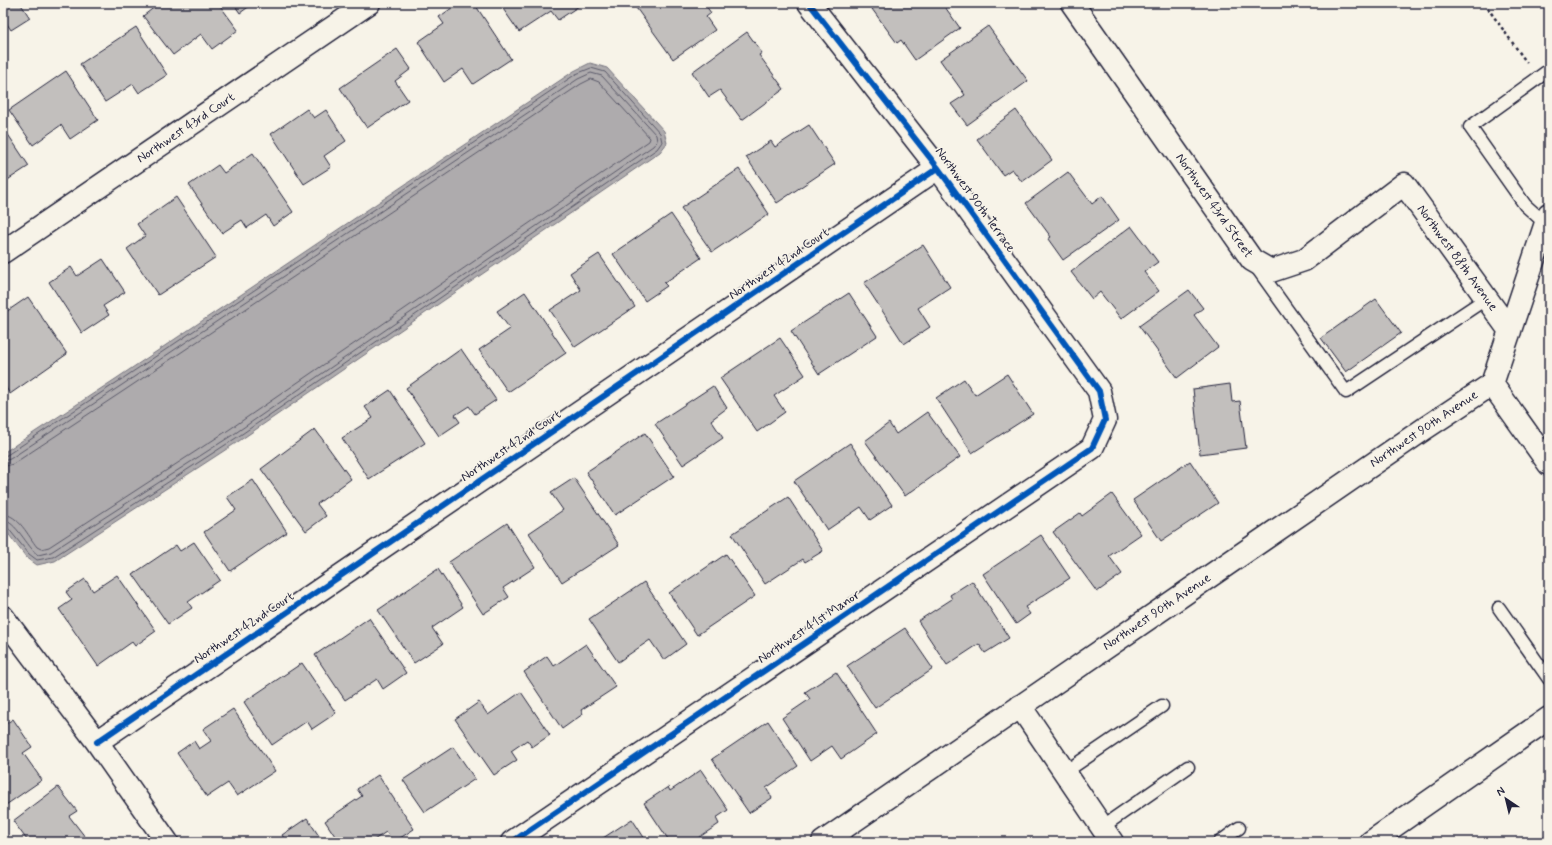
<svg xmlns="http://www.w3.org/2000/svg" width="1552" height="845" viewBox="0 0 1552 845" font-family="Mynerve,sans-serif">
  <rect width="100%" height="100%" fill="#f7f3e8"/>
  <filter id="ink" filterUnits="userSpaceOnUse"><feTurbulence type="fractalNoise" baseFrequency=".025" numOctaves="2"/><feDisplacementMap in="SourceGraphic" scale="8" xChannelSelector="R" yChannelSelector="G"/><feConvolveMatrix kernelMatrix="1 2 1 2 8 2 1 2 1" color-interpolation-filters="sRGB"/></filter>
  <g filter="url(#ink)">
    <!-- water -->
    <path fill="#aeabad" stroke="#76747f" d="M 590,63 L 607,68 L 664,131 L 667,143 L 660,152 L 239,441 L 55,561 L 37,565 L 26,557 L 3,527 L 3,453 L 117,378 L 574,71 Z"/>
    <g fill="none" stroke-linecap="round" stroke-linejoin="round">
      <!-- shore -->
      <path stroke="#5a5969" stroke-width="1" d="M 3,456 L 7,455 L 119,381 L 576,74 L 591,68 L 605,72 L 660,133 L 662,142 L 657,149 L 236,438 L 53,557 L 37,560 L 29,554 L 7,527 L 3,525
        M 3,461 L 10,459 L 122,385 L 578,79 L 591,73 L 602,76 L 656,135 L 657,141 L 653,146 L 234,434 L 51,552 L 38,555 C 27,547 16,521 3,520
        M 3,467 L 13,464 L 125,390 L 581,84 L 591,79 L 599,82 L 650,138 L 649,141 L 230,429 L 49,547 L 41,549 L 37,547 C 28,536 19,515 3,514"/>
    </g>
    <!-- building -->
    <path fill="#c2bfbd" stroke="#22223b" d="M 3,3 L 20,3 L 30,18 L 11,30 L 5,21 L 3,22 Z
      M 160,3 L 218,3 L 238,30 L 212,49 L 201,34 L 173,55 L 143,16 Z
      M 233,3 L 254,3 L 240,13 Z
      M 459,3 L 474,3 L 511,59 L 473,84 L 463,69 L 444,82 L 418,42 L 444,24 L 439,17 Z
      M 499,3 L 581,3 L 582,4 L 558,20 L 551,11 L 519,32 Z
      M 636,3 L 704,3 L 711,13 L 706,17 L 715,30 L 673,59 L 634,5 Z
      M 880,3 L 951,3 L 945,7 L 960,28 L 915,60 L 901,40 L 897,43 L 872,9 Z
      M 988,26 L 1028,81 L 967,125 L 951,104 L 965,95 L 940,60 Z
      M 136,27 L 167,75 L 139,93 L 133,84 L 105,102 L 80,64 Z
      M 747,32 L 762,53 L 759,55 L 784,89 L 742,120 L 720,90 L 709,97 L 692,72 Z
      M 397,49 L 411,69 L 395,81 L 408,100 L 367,128 L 340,88 Z
      M 66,71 L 98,120 L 70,139 L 61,125 L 33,145 L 9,110 Z
      M 307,109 L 314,118 L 326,110 L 346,141 L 324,156 L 331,167 L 304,184 L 271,134 Z
      M 1016,110 L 1052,160 L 1022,182 L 1012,169 L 1003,175 L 977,139 Z
      M 809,125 L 835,164 L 777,203 L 746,157 L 771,141 L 775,147 Z
      M 3,127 L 29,166 L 3,183 Z
      M 253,153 L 293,212 L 273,226 L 266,215 L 247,228 L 242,220 L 222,233 L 189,185 L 218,165 L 224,173 Z
      M 739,169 L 769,214 L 712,252 L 681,208 Z
      M 1068,172 L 1092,204 L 1102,196 L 1119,220 L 1063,260 L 1048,239 L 1051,237 L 1026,203 Z
      M 176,197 L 216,257 L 158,295 L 127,249 L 145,236 L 137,224 Z
      M 671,214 L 701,258 L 664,283 L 667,286 L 645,301 L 613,254 Z
      M 1131,226 L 1158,262 L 1144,272 L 1159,291 L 1121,319 L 1100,292 L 1092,299 L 1071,272 Z
      M 923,245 L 950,287 L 918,308 L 930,327 L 904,344 L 864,283 Z
      M 599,254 L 635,307 L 575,347 L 550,310 L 581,290 L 570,273 Z
      M 103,259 L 125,292 L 103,306 L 109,315 L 82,333 L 49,282 L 71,267 L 77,276 Z
      M 1189,290 L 1203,308 L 1194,315 L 1218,347 L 1177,378 L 1139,326 Z
      M 525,292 L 566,353 L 508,392 L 479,350 L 510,329 L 497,311 Z
      M 849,293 L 877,336 L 819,374 L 791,331 Z
      M 28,297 L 67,354 L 10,394 L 3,383 L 3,314 Z
      M 1376,299 L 1401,333 L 1346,372 L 1321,338 Z
      M 780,338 L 805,375 L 774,396 L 785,412 L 757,432 L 720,378 Z
      M 461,349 L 496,400 L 475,414 L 469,406 L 455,415 L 460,422 L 439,436 L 406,388 Z
      M 1007,374 L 1033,414 L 972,453 L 936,398 L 964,379 L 975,395 Z
      M 1230,384 L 1232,402 L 1240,401 L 1246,448 L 1200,454 L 1193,389 Z
      M 713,386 L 727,408 L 711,420 L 723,438 L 683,465 L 655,424 Z
      M 390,390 L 425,443 L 369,479 L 342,438 L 373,418 L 365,407 Z
      M 927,412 L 960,457 L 905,496 L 865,441 L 889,423 L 896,434 Z
      M 315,429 L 351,479 L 317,504 L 326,516 L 306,531 L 261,469 Z
      M 645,433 L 674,476 L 615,515 L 586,472 Z
      M 850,443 L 892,505 L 870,520 L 861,507 L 827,530 L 794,481 Z
      M 1190,461 L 1218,503 L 1161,541 L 1133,500 Z
      M 574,478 L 619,545 L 562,582 L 529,533 L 563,510 L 551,493 Z
      M 253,480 L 287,532 L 230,571 L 204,532 L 236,510 L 227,497 Z
      M 1112,494 L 1141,534 L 1109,556 L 1122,574 L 1097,592 L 1053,532 L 1080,513 L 1082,516 Z
      M 788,497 L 823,551 L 805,562 L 803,559 L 765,584 L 732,534 Z
      M 507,523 L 535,567 L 503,588 L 509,597 L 483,614 L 449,562 Z
      M 1041,535 L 1070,578 L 1025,607 L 1030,614 L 1016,624 L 983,574 Z
      M 194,542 L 220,580 L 188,602 L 192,608 L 168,624 L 133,574 L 176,545 L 180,551 Z
      M 726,554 L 755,596 L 697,635 L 669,593 Z
      M 438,569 L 463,607 L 432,628 L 443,644 L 414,663 L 378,610 Z
      M 117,575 L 156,631 L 135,646 L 132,642 L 98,666 L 59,609 L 72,600 L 66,592 L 85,579 L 93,591 Z
      M 972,581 L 1009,638 L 985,653 L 979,644 L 947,665 L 918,621 L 952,599 L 950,595 Z
      M 644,582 L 686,644 L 664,660 L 650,640 L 618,662 L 589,619 Z
      M 369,618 L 406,673 L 383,689 L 377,679 L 345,700 L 315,655 Z
      M 905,628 L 933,669 L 875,708 L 847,666 Z
      M 586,644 L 616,687 L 581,710 L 583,714 L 562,729 L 524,672 L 547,656 L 554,666 Z
      M 302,663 L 336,713 L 312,729 L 307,721 L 272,745 L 244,702 Z
      M 836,672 L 877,734 L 841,759 L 832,746 L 810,761 L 782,718 L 810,699 L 805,692 Z
      M 521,692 L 550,735 L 532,747 L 527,740 L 511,751 L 517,760 L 494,775 L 455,719 L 479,702 L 488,715 Z
      M 233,709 L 275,771 L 237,796 L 228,783 L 207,797 L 177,753 L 194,741 L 199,749 L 211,741 L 203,729 Z
      M 13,719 L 32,747 L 23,753 L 42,780 L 3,807 L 3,726 Z
      M 768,721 L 798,766 L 766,788 L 772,798 L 749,813 L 712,759 Z
      M 453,747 L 475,779 L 425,812 L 403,780 Z
      M 701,770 L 728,810 L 716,818 L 719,824 L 692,842 L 670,842 L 644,803 L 668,787 L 670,791 Z
      M 378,775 L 414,829 L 394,842 L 386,832 L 371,842 L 339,842 L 325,821 L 362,796 L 357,789 Z
      M 58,787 L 77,811 L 69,816 L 89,842 L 25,842 L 27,840 L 13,821 Z
      M 307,818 L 323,842 L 286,842 L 282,835 Z
      M 632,819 L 647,842 L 597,842 Z"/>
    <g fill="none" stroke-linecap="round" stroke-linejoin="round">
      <defs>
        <path id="service" d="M 1546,224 L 1525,205 L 1470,127 L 1549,70
          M 1257,268 L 1346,392 L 1487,298
          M 1499,608 L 1549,679
          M 1065,772 L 1162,706
          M 1102,827 L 1188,767
          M 1220,842 L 1239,828"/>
        <path id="minor" d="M 1072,3 L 1252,260 L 1271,271 L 1304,260 L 1404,184 L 1510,331
          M 3,252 L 369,3
          M 1492,384 L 1549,464
          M 3,617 L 97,742 L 167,842
          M 1020,706 L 1112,842
          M 97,742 L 938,168
          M 512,842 L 1092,448 L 1105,420 L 1099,391 L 938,168 L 809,3
          M 823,842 L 1424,429 L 1492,384 L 1549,214
          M 1371,842 L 1549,718"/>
      </defs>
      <!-- service casing -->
      <use href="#service" stroke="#22223b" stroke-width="15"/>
      <!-- minor casing -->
      <use href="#minor" stroke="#22223b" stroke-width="25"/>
      <!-- path -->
      <path stroke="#22223b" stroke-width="2.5" stroke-dasharray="3 3" stroke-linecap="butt" d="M 1484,3 L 1527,63"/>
      <!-- service -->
      <use href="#service" stroke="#f7f3e8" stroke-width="12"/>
      <!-- minor -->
      <use href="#minor" stroke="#f7f3e8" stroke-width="22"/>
      <defs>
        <path id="cycleway" d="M 97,742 L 938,168
          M 512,842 L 1092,448 L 1105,420 L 1099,391 L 938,168 L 809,3"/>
      </defs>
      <!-- cycleway casing -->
      <use href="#cycleway" stroke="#f7f3e8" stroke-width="8"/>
      <!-- cycleway -->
      <use href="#cycleway" stroke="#0057b8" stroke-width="6"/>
    </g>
  </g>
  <g text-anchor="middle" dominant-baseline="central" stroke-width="3.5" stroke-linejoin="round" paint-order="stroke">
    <!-- street labels -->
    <g font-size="13" fill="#22223b" stroke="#f7f3e8">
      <text transform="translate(186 128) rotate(-34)">Northwest 43rd Court</text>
      <text transform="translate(975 200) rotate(54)">Northwest 90th Terrace</text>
      <text transform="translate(1214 206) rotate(55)">Northwest 43rd Street</text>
      <text transform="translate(1457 258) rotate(54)">Northwest 88th Avenue</text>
      <text transform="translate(779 264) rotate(-34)">Northwest 42nd Court</text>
      <text transform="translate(1424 429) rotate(-34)">Northwest 90th Avenue</text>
      <text transform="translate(511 446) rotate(-34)">Northwest 42nd Court</text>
      <text transform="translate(1157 612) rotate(-34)">Northwest 90th Avenue</text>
      <text transform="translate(809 627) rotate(-34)">Northwest 41st Manor</text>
      <text transform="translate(244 628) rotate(-34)">Northwest 42nd Court</text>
    </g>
  </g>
  <!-- margin -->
  <rect width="1552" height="845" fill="none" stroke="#f7f3e8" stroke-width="16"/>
  <rect x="8" y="8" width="1536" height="829" fill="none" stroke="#22223b" stroke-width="1.5" filter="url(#ink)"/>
  <!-- north arrow -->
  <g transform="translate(1506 799) rotate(325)" stroke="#f7f3e8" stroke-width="3" paint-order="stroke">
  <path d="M0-3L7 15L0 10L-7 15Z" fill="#22223b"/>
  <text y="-6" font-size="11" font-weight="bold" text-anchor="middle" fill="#22223b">N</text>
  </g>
</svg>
